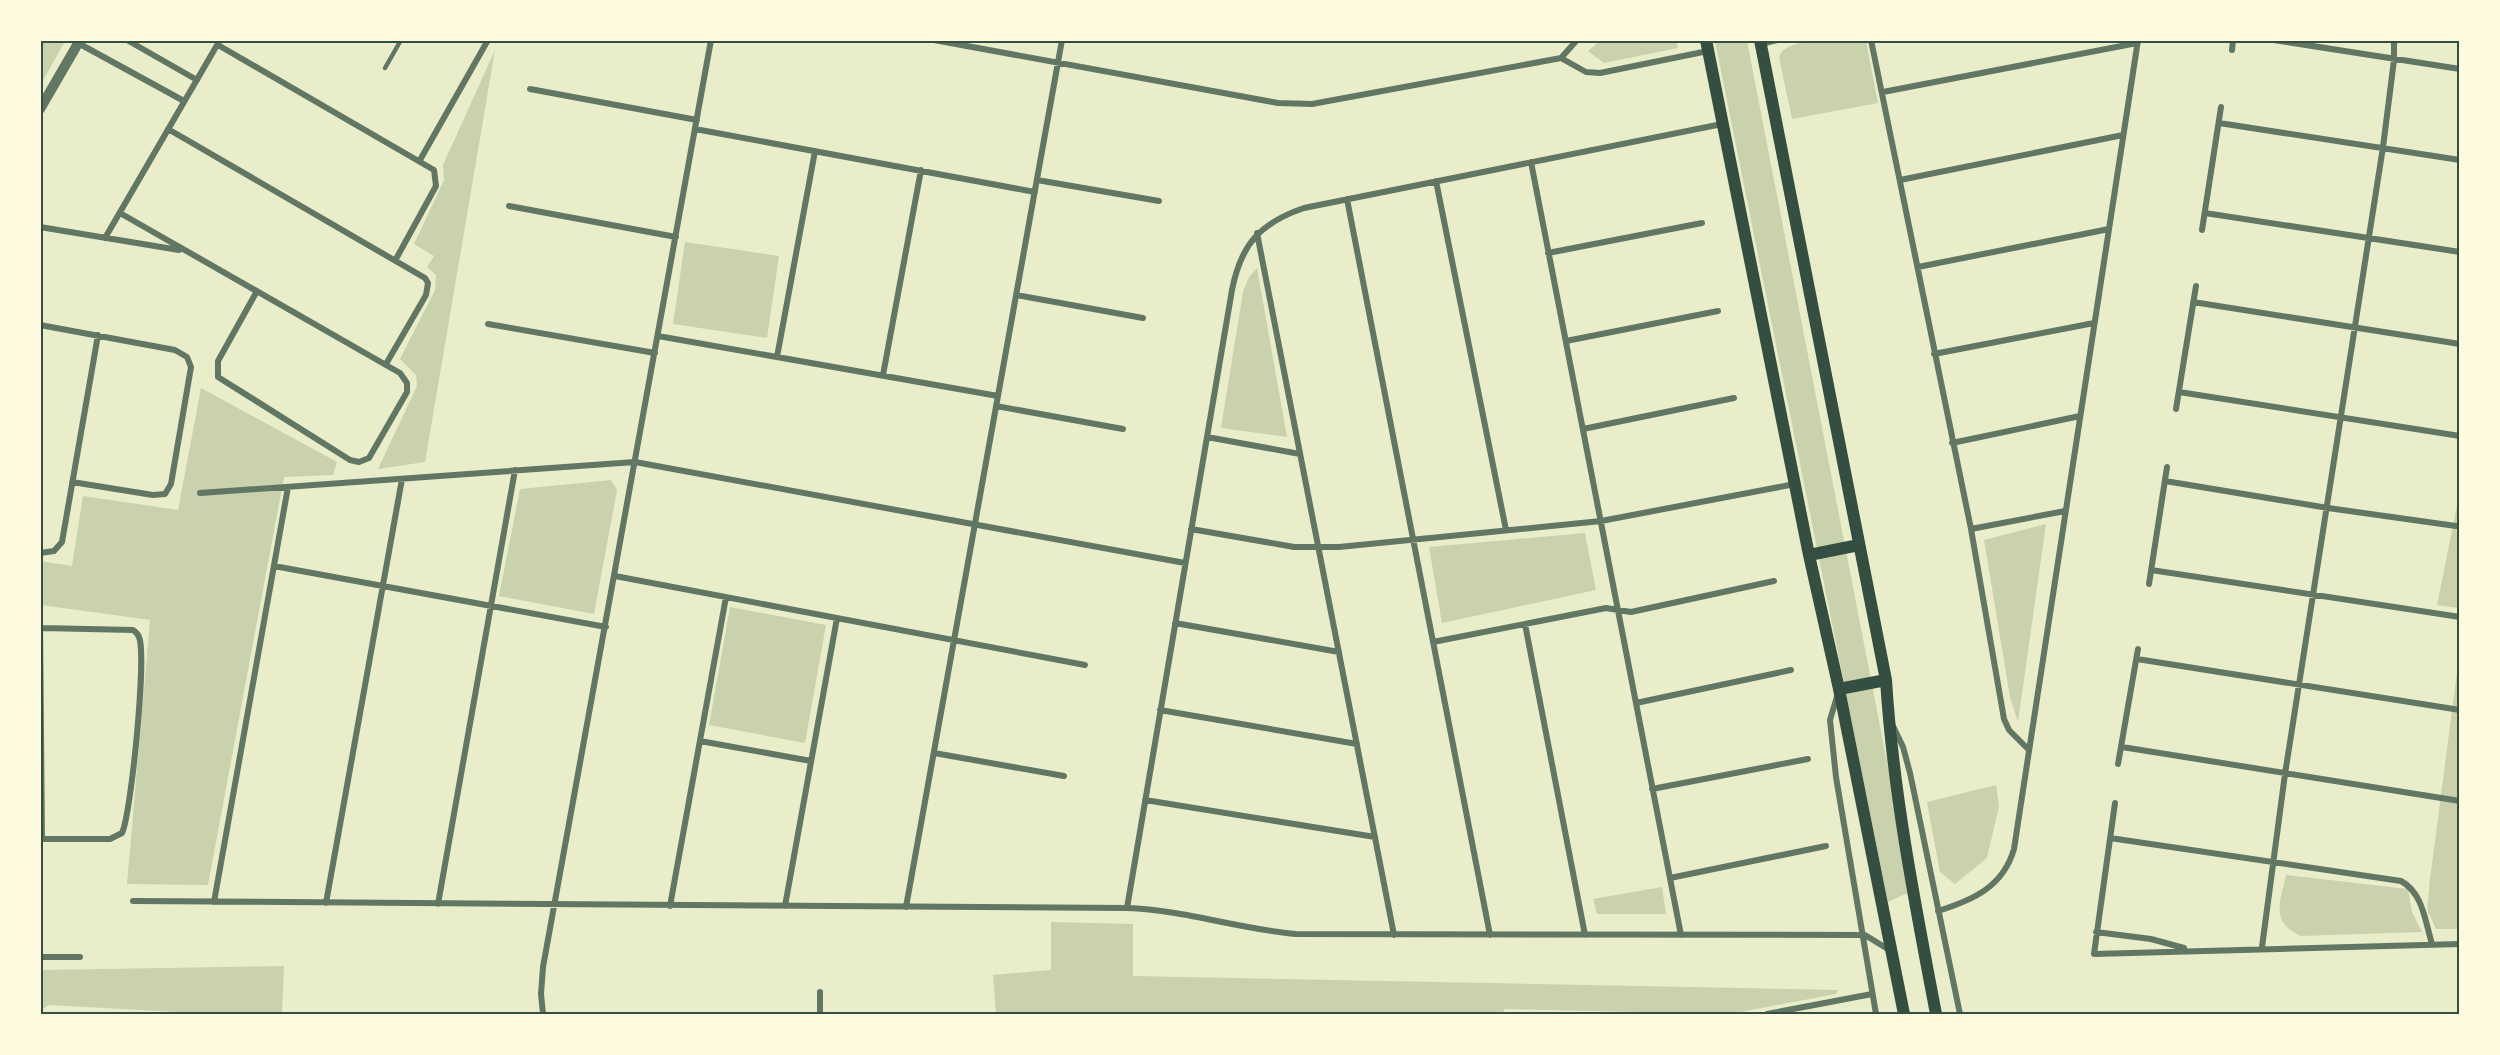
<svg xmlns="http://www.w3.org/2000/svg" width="2500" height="1055" viewBox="0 0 2500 1055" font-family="'Source Serif 4',serif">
  <rect width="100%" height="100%" fill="#e9edc9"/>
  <!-- green -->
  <path fill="#cad2ad" d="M 41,40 L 65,41 L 41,84 L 40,41 Z
    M 1600,41 L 1676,41 L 1678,48 L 1604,63 L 1588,51 Z
    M 1715,41 L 1747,41 L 1912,891 L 1888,902 Z
    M 1816,41 L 1866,41 L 1878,103 L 1792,119 L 1779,57 C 1784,43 1804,43 1816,41 Z
    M 495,50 L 425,462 L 378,469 L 417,386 L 416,375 L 400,359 L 435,290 L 436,275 L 427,267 L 434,256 L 414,244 L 444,180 L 443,165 Z
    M 685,242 L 779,256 L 767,338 L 673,324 Z
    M 1257,268 L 1287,437 L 1221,428 L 1243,292 L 1249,277 Z
    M 201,388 L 337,462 L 333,475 L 284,477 L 208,885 L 127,884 L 150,620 L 41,605 L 40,561 L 72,566 L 83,496 L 178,510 Z
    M 611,480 L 617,490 L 594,614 L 499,596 L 520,489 Z
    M 2459,496 L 2459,608 L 2437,605 Z
    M 2046,524 L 2018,722 L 2010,697 L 1984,540 Z
    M 1585,533 L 1596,590 L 1442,623 L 1429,547 Z
    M 730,607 L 826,625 L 805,743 L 709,725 Z
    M 2459,657 L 2459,929 L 2436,929 L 2427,909 L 2430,879 Z
    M 1996,785 L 1999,806 L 1987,858 L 1955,884 L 1940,872 L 1927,802 Z
    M 2286,875 L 2408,889 L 2412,912 L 2422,932 L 2301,936 C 2270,922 2280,903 2286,875 Z
    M 1662,887 L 1666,914 L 1597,914 L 1593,899 Z
    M 1051,922 L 1133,924 L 1133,976 L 1838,990 L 1836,994 L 1730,1014 L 1504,1009 L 1503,1014 L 996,1014 L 993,975 L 1051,970 Z
    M 284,966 L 282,1014 L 214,1014 L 49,1005 L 41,1010 L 41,970 Z"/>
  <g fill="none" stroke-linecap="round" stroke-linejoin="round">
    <!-- service -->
    <path stroke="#617663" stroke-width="4.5" d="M 385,68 L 401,40"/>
    <!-- minor -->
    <path stroke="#617663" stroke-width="6" d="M 127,40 L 197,80
      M 934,40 L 1278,103 L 1312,104 L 1561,58 L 1577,40
      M 1871,40 L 1971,529 L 2004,719 L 2009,730 L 2028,749
      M 2274,40 L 2460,69
      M 78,43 L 184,101
      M 1761,44 L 1777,40
      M 218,45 L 434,170 L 436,186 L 396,259
      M 2232,50 L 2233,40
      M 1561,58 L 1586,72 L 1600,73 L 1708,51
      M 530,89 L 697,120
      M 1883,92 L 2137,43
      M 2219,123 L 2460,160
      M 168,129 L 425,278 L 428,283 L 426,295 L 386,364
      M 695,129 L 1035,192
      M 420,160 L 488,40
      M 1531,162 L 1681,935
      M 1037,180 L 1159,201
      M 1900,180 L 2123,135
      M 1436,181 L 1506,530
      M 1347,199 L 1490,935
      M 509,206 L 676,237
      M 120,213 L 400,373 L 407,383 L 407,392 L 369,458 L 359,462 L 350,460 L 218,377 L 218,361 L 257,291
      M 2205,213 L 2460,252
      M 40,227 L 179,250
      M 2202,230 L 2221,107
      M 1257,233 L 1394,935
      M 105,238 L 220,40
      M 1548,253 L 1702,223
      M 1918,267 L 2109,229
      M 1016,295 L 1143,318
      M 2193,302 L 2460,344
      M 488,324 L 655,353
      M 40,325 L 175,350 L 187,357 L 191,367 L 171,484 L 165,494 L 153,495 L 72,482
      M 658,336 L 998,396
      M 1566,341 L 1718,311
      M 1934,354 L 2094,323
      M 777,357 L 815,151
      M 883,375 L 921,170
      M 2179,392 L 2460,436
      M 996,406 L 1123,429
      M 2176,409 L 2196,286
      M 1583,429 L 1734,398
      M 1207,437 L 1300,454
      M 1952,443 L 2080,416
      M 2165,481 L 2328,508 L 2456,526
      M 200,493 L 635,462 L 1185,563
      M 1191,529 L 1294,547 L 1339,547 L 1601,521 L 1795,484
      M 1971,529 L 2065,511
      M 40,553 L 54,551 L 62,542 L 98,335
      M 274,566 L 606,627
      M 2151,570 L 2460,617
      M 615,576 L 1085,665
      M 2149,584 L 2167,467
      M 1175,623 L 1339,652
      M 40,624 L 42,839
      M 1525,624 L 1585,935
      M 1433,642 L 1606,608 L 1631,612 L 1774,581
      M 2137,659 L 2460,710
      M 1838,693 L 1830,720 L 1836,777 L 1876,1014
      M 1636,703 L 1791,670
      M 1160,710 L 1357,744
      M 1893,726 L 1903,747 L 1910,773 L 1960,1014
      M 700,741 L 811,761
      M 2122,747 L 2460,801
      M 934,753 L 1064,776
      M 2118,764 L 2138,649
      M 1652,789 L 1808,759
      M 1145,800 L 1375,837
      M 2115,803 L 2094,954 L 2460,944
      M 2110,838 L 2401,881 C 2423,893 2425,921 2432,944
      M 40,839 L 110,839 L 122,833 C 131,815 147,655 139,637 C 138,634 136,632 133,630 L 42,628
      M 1670,878 L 1826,846
      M 133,901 L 1127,908 C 1184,910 1239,929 1296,934 L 1865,935 L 1891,951
      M 214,902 L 288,487
      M 326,903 L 402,479
      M 438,904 L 515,470
      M 670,906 L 726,597
      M 785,906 L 837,618
      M 906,907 L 1062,40
      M 1127,908 L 1232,290 C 1241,244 1260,223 1304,208 L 1722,124
      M 1938,911 C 1973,900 2003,887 2014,849 L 2138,40
      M 2096,932 L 2151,939 L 2184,948
      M 2262,947 L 2285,774 L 2383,147 L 2394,60 L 2394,40
      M 40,957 L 80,957
      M 820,992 L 820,1014
      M 543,1014 L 541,994 L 543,967 L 711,40
      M 1767,1014 L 1872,994"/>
    <!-- tertiary -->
    <path stroke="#617663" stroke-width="10" d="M 40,109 L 80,40"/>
    <!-- secondary -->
    <path stroke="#344e41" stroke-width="12" d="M 1706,40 L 1809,555 L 1839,689 L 1904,1014
      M 1760,40 L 1886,680 C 1893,792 1915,904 1936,1014
      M 1809,555 L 1859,545
      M 1839,689 L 1886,680"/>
  </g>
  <!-- border -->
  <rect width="2500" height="1055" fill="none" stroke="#fefae0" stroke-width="84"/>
  <rect x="42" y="42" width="2416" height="971" fill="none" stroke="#344e41" stroke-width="2"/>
</svg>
